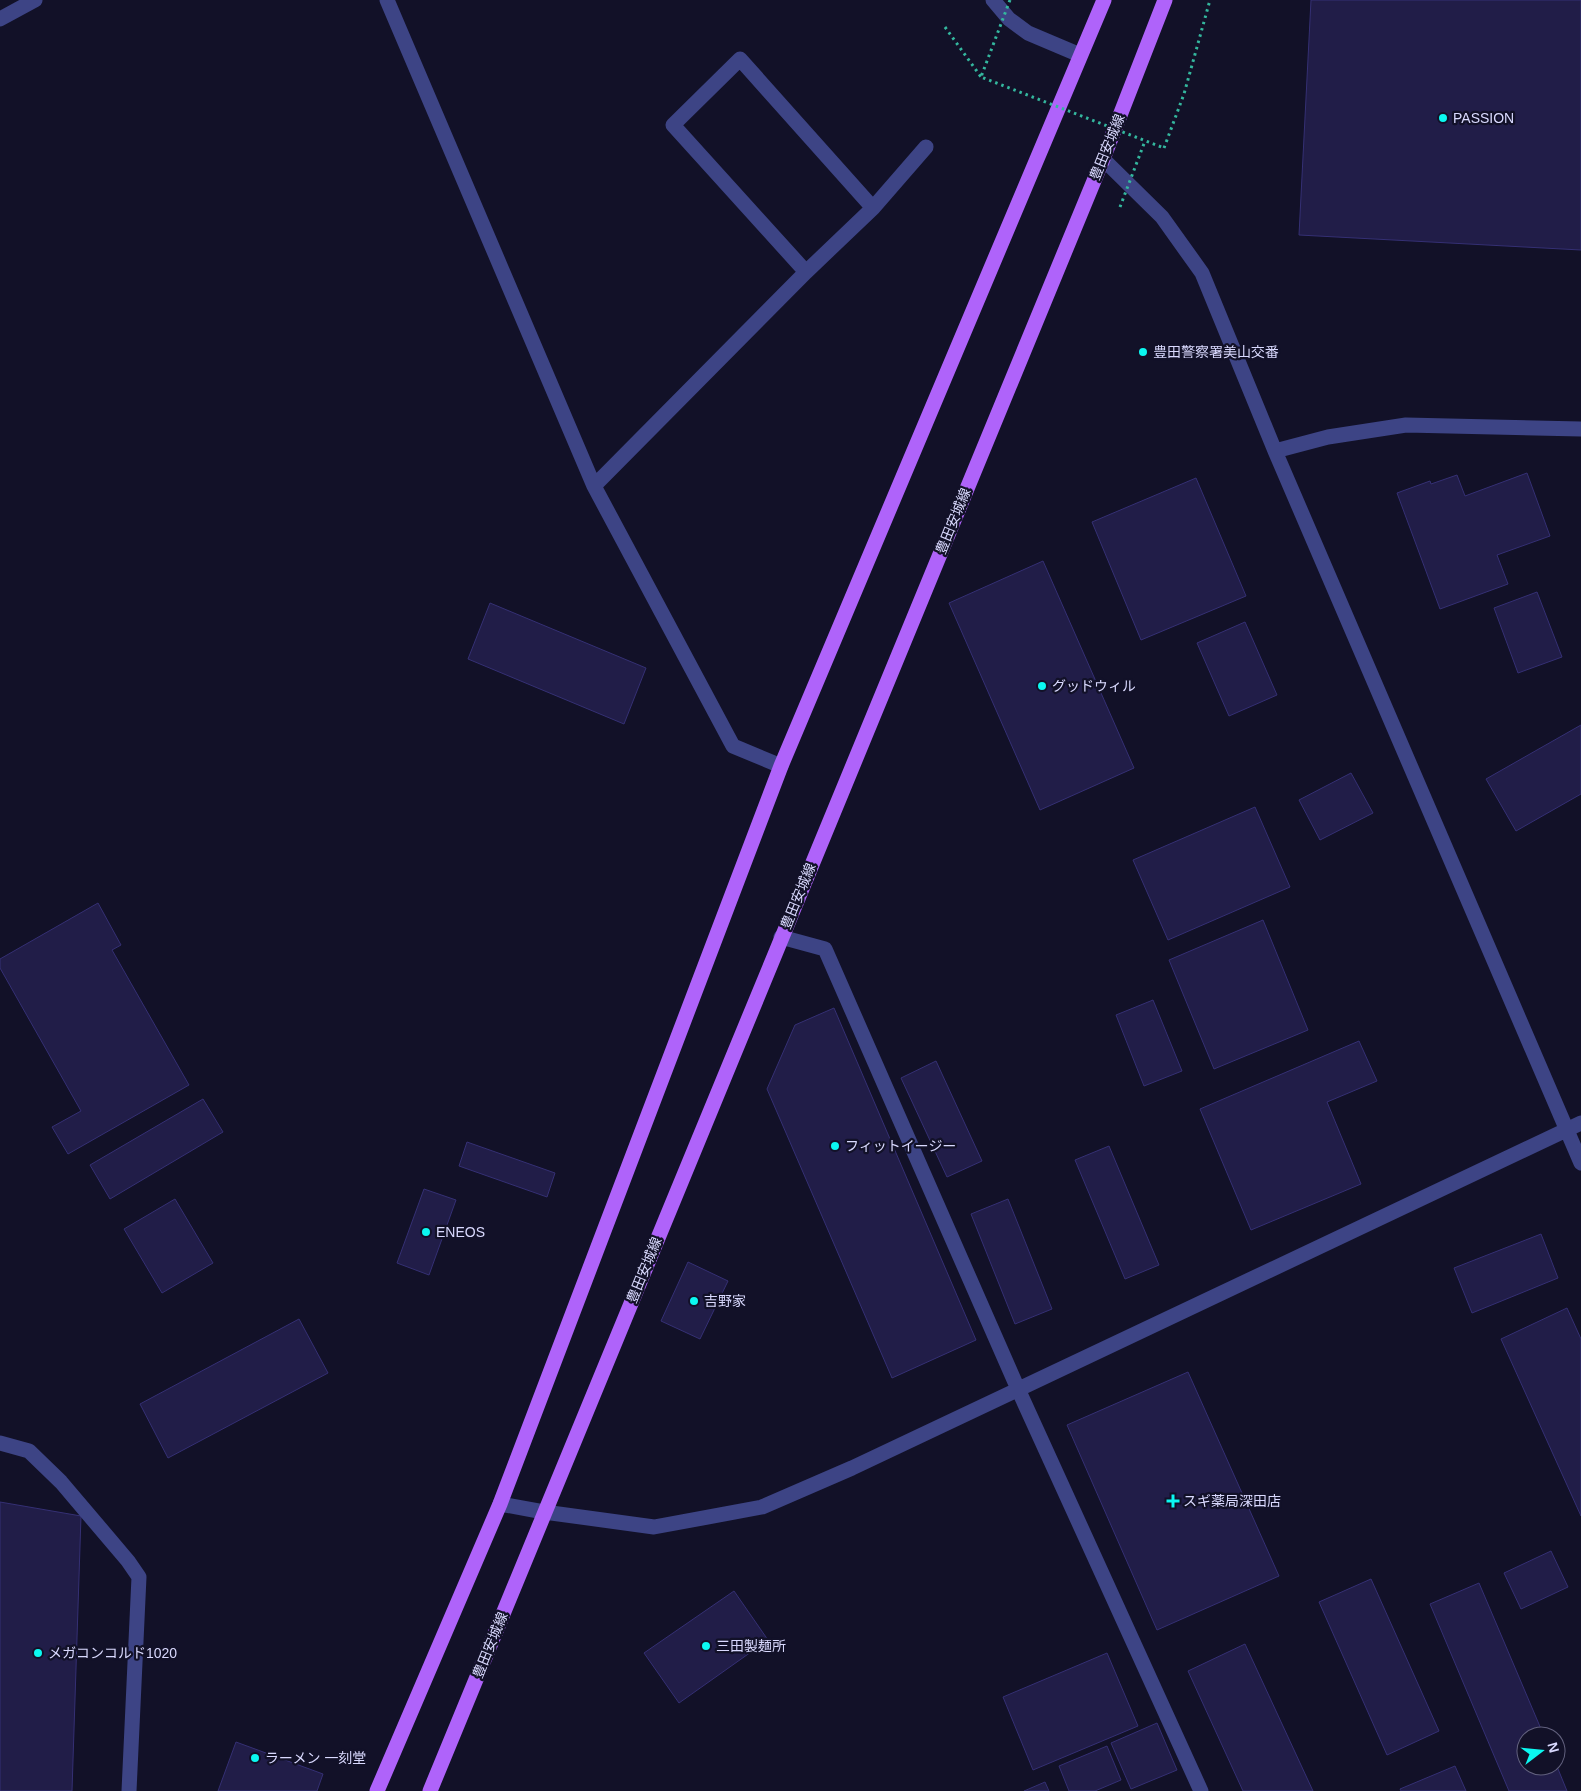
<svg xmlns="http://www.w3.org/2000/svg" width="1581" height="1791" viewBox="0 0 1581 1791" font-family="Helvetica,'Noto Sans JP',sans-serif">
  <rect width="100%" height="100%" fill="#121128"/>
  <!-- building -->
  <path fill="#211d48" stroke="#353074" d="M 1311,0 L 1581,0 L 1581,250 L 1299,235 Z
    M 1527,473 L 1550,536 L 1497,555 L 1508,584 L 1440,609 L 1397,493 L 1430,481 L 1431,484 L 1457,475 L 1465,496 Z
    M 1196,478 L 1246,596 L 1141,640 L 1092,522 Z
    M 1043,561 L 1134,768 L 1040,810 L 949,603 Z
    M 1537,592 L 1562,657 L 1518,673 L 1494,608 Z
    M 490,603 L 646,668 L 624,724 L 468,659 Z
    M 1245,622 L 1277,695 L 1229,716 L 1197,643 Z
    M 1581,725 L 1581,794 L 1516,831 L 1486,779 Z
    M 1351,773 L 1373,813 L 1320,840 L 1299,800 Z
    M 1255,807 L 1290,887 L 1168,940 L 1133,860 Z
    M 98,903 L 121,945 L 112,950 L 189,1085 L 68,1154 L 52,1127 L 81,1111 L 0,968 L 0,959 Z
    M 1263,920 L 1308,1030 L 1214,1069 L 1169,960 Z
    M 1153,1000 L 1182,1071 L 1144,1086 L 1116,1015 Z
    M 834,1008 L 976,1340 L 892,1378 L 767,1089 L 795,1025 Z
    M 1359,1041 L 1377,1081 L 1327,1102 L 1361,1184 L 1251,1230 L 1200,1109 Z
    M 936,1061 L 982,1161 L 947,1177 L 901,1078 Z
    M 203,1099 L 223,1132 L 110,1199 L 90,1165 Z
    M 467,1142 L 555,1173 L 547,1197 L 459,1166 Z
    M 1109,1146 L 1159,1265 L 1125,1279 L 1075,1160 Z
    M 424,1189 L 456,1200 L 429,1275 L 397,1263 Z
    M 175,1199 L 213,1263 L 162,1293 L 124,1229 Z
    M 1008,1199 L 1052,1309 L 1015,1324 L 971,1214 Z
    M 1541,1234 L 1558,1278 L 1472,1313 L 1454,1268 Z
    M 688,1262 L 728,1281 L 700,1339 L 661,1321 Z
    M 1567,1308 L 1581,1339 L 1581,1516 L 1501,1339 Z
    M 299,1319 L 328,1373 L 168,1458 L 140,1404 Z
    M 1188,1372 L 1279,1576 L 1157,1630 L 1067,1425 Z
    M 0,1502 L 81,1516 L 72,1791 L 0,1791 Z
    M 1551,1551 L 1568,1587 L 1521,1609 L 1504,1573 Z
    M 1371,1579 L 1439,1731 L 1387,1755 L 1319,1602 Z
    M 1479,1583 L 1544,1736 L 1526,1736 L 1526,1766 L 1556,1766 L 1556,1764 L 1567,1791 L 1509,1791 L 1430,1604 Z
    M 734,1591 L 768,1640 L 679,1703 L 644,1653 Z
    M 1245,1644 L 1313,1791 L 1243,1791 L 1188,1671 Z
    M 1107,1653 L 1138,1726 L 1033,1770 L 1003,1697 Z
    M 1157,1723 L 1177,1770 L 1131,1789 L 1111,1743 Z
    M 236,1742 L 323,1774 L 317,1791 L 218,1791 Z
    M 1107,1746 L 1121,1780 L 1095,1791 L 1069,1791 L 1059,1766 Z
    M 1455,1766 L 1466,1791 L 1401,1791 L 1400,1789 Z
    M 1045,1782 L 1049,1791 L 1024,1791 Z"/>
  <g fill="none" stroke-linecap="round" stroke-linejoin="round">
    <!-- path -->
    <path stroke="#34b79e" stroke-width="3" stroke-dasharray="2.5 4" stroke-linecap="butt" d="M 945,27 L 981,77
      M 1164,148 L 1184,94 L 1210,0"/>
    <!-- minor -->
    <path stroke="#3d4485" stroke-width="15" d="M 387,0 L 594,486 L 733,746 L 781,766
      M 993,0 L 1009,19 L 1028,33 L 1080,55
      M 0,19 L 35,0
      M 1103,159 L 1162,217 L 1202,273 L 1275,451 L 1581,1163
      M 806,272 L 673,125 L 740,59 L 873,208
      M 1275,451 L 1328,437 L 1406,425 L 1581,429
      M 594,486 L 806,272 L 873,208 L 926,147
      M 781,937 L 825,949 L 1018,1389 L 1201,1791
      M 0,1443 L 29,1451 L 61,1482 L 128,1561 L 139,1577 L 129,1791
      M 500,1504 L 544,1512 L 654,1527 L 762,1507 L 852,1468 L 1581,1123"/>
    <!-- major -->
    <path stroke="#af63fa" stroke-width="15" d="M 377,1791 L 500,1504 L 781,766 L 1104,0
      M 430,1791 L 1103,159 L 1165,0"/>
    <!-- path-bridge -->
    <path stroke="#34b79e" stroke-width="3" stroke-dasharray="2.5 4" stroke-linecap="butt" d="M 1010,0 L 981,77 L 1164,148
      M 1120,207 L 1145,141"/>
  </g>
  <!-- markers -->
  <g fill="#0bf8f1" stroke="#121128" stroke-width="2">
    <circle cx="1443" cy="118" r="5"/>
    <circle cx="1143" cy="352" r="5"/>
    <circle cx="1042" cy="686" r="5"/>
    <circle cx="835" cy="1146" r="5"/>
    <circle cx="426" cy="1232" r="5"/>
    <circle cx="694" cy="1301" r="5"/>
    <path d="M1170.5 1493.5h5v5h5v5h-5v5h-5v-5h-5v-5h5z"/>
    <circle cx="706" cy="1646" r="5"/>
    <circle cx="38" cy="1653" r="5"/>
    <circle cx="255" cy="1758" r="5"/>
  </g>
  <g text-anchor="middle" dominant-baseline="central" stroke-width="4.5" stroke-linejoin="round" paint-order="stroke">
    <!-- poi labels -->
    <g font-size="14" fill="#d9d9fe" stroke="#121128" text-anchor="start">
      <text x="1453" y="118">PASSION</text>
      <text x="1153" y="352">豊田警察署美山交番</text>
      <text x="1052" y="686">グッドウィル</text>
      <text x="845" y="1146">フィットイージー</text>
      <text x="436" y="1232">ENEOS</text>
      <text x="704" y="1301">吉野家</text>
      <text x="1183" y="1501">スギ薬局深田店</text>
      <text x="716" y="1646">三田製麺所</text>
      <text x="48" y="1653">メガコンコルド1020</text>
      <text x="265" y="1758">ラーメン 一刻堂</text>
    </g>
    <!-- street labels -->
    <g font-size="14" fill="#d9d9fe" stroke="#121128">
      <text transform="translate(1107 147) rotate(-68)">豊田安城線</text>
      <text transform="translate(953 521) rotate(-68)">豊田安城線</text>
      <text transform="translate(798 896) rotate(-68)">豊田安城線</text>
      <text transform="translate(644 1270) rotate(-68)">豊田安城線</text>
      <text transform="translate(490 1645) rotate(-68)">豊田安城線</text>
    </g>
  </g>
  <!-- north arrow -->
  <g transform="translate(1541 1751) rotate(74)"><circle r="24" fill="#121128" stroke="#62617e"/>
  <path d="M0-4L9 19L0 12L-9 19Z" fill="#0bf8f1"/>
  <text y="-8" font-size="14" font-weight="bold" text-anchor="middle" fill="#d9d9fe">N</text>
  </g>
</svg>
